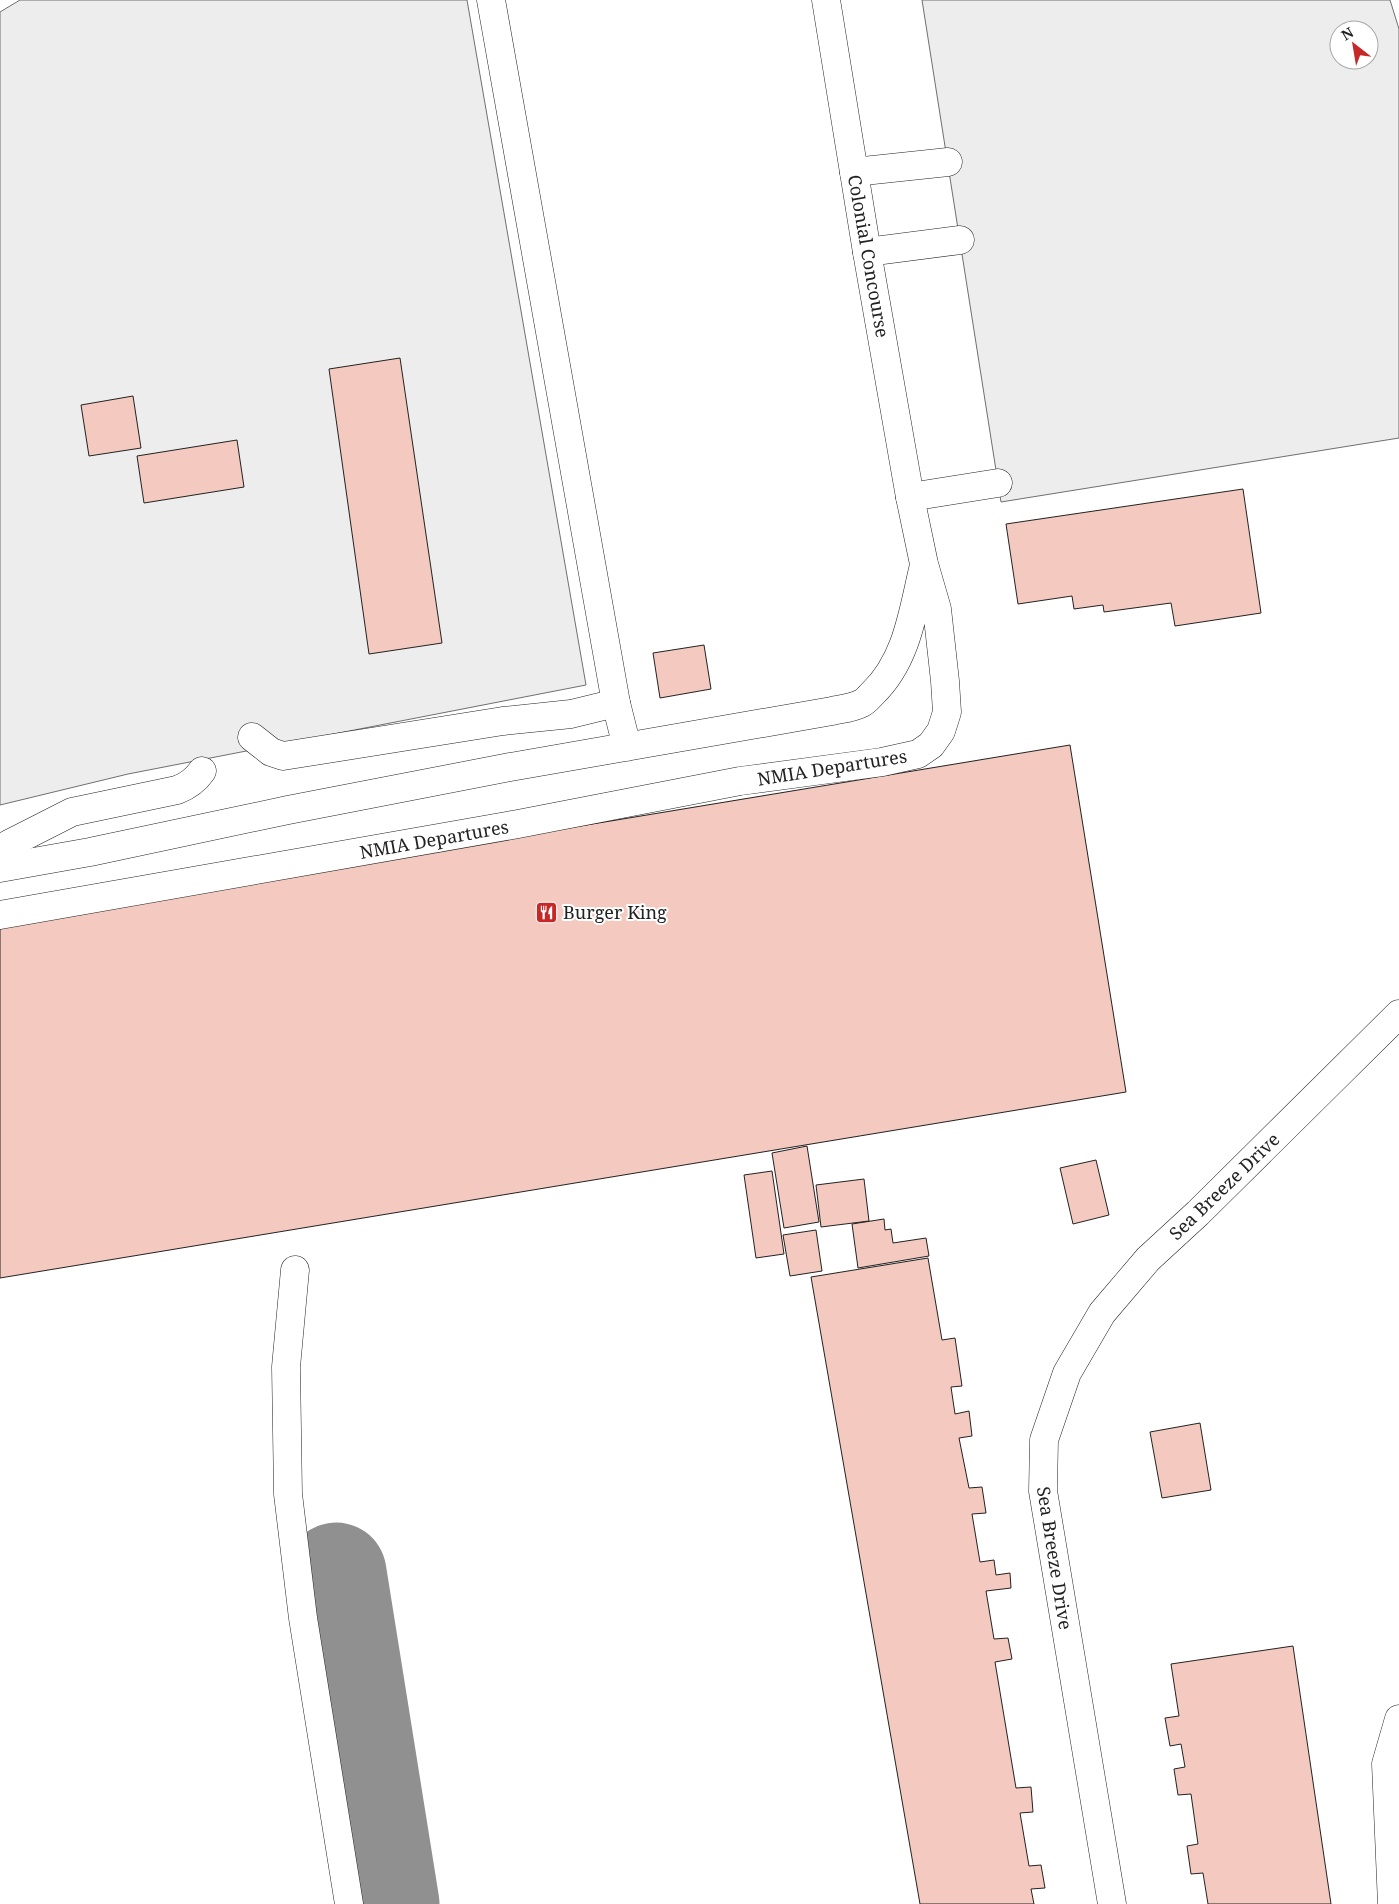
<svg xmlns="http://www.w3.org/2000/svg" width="1399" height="1904" viewBox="0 0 1399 1904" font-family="'Noto Serif',serif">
  <rect width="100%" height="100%" fill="#fff"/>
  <!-- parking -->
  <path fill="#ededed" stroke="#6f6f6f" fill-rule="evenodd" d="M 20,0 L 467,0 L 586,685 L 128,774 L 0,805 L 0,12 Z
    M 922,0 L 1390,0 L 1399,29 L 1399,438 L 1001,502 ZM 1339,30 L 1369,30 L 1369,60 L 1339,60 Z"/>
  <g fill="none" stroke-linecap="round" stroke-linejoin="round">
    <!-- taxiway -->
    <path stroke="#909090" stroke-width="101" d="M 336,1573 L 389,1904"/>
  </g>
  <!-- building -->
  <path fill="#f3c9c0" stroke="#222" d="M 400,358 L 442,643 L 369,654 L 329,369 Z
    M 133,396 L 141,448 L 89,456 L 81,405 Z
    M 237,440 L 244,487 L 144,503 L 137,456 Z
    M 1243,489 L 1261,613 L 1175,626 L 1171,603 L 1104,612 L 1103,605 L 1074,609 L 1072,596 L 1018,604 L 1006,524 Z
    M 704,645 L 711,689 L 660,698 L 653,653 Z
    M 1070,745 L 1126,1092 L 0,1278 L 0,922 Z
    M 807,1146 L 819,1222 L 784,1228 L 772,1153 Z
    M 1096,1160 L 1109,1215 L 1073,1224 L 1060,1168 Z
    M 772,1171 L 784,1254 L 756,1258 L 744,1175 Z
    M 864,1179 L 869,1221 L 821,1227 L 816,1185 Z
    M 884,1219 L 885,1230 L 891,1229 L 893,1243 L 926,1238 L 929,1256 L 858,1268 L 852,1224 Z
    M 816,1230 L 822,1271 L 790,1276 L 783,1235 Z
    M 928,1258 L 942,1340 L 955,1338 L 962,1386 L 951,1387 L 955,1414 L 969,1411 L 972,1436 L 959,1438 L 969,1488 L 982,1487 L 986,1513 L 972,1514 L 980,1562 L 994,1560 L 996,1575 L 1010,1573 L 1011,1588 L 986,1591 L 994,1639 L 1008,1638 L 1012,1659 L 995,1662 L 1016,1788 L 1031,1787 L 1033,1812 L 1020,1813 L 1029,1866 L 1041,1865 L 1045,1888 L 1031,1889 L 1034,1904 L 920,1904 L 811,1277 Z
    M 1200,1423 L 1211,1490 L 1162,1498 L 1150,1432 Z
    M 1293,1646 L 1331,1904 L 1208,1904 L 1203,1873 L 1191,1874 L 1187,1846 L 1198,1844 L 1191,1794 L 1178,1795 L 1174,1769 L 1185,1767 L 1181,1744 L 1170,1746 L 1165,1718 L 1179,1716 L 1171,1664 Z"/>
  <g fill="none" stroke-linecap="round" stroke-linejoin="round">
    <defs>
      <path id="minor" d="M 854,172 L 948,162
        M 867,252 L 960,240
        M 910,497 L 998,483
        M 252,737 L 271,752 L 283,756 L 503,721 L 571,714 L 616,703
        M 0,853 L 9,844 L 72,812 L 177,790 C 188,786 195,781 202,771
        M 295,1270 L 286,1367 L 288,1494 L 303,1618 L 349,1904
        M 1112,1904 L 1043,1491 L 1044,1440 L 1067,1373 L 1102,1313 L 1148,1259 L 1198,1213 L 1399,1014
        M 1392,1904 L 1386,1764 L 1399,1719"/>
      <path id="major" d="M 491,0 L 616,703 L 627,747
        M 0,868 L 90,852 L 288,810 L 510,767 L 832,711 C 841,709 853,708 862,703 C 866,701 870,696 873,693 C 908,659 913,610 924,565
        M 0,915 L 518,824 L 740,781 L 882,762 L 918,754 L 931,745 L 941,731 L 947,712 L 945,681 L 937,609 L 924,564 L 910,497 L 867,252 L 826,0"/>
    </defs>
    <!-- minor casing -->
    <use href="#minor" stroke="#222" stroke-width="29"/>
    <!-- major casing -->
    <use href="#major" stroke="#222" stroke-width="29"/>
    <!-- minor -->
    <use href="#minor" stroke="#fff" stroke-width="28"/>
    <!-- major -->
    <use href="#major" stroke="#fff" stroke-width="28"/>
  </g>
  <!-- icons -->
  <defs>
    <symbol id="restaurant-square" viewBox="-11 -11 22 22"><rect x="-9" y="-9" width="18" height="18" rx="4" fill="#c62828" stroke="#fff"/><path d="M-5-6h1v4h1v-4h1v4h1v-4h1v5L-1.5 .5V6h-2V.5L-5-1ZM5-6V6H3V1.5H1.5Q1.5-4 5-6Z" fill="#fff"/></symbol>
  </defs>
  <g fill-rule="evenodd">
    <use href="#restaurant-square" x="534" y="900" width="25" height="25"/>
  </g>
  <g text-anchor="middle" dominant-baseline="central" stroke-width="4" stroke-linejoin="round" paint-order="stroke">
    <!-- street labels -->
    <g font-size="18" fill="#222" stroke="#fff">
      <text transform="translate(869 256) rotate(80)">Colonial Concourse</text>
      <text transform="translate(832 767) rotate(-9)">NMIA Departures</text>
      <text transform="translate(434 839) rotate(-10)">NMIA Departures</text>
      <text transform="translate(1224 1186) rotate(-44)">Sea Breeze Drive</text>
      <text transform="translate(1055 1558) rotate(81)">Sea Breeze Drive</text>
    </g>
    <!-- poi labels -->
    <g font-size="18" fill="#222" stroke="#fff" text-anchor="start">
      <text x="563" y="912">Burger King</text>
    </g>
  </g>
  <!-- north arrow -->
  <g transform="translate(1354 45) rotate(329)"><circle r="24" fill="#ffffff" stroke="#a7a7a7"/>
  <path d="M0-4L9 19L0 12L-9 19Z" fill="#c62828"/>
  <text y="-8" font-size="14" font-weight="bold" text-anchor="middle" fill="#222222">N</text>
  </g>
</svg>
